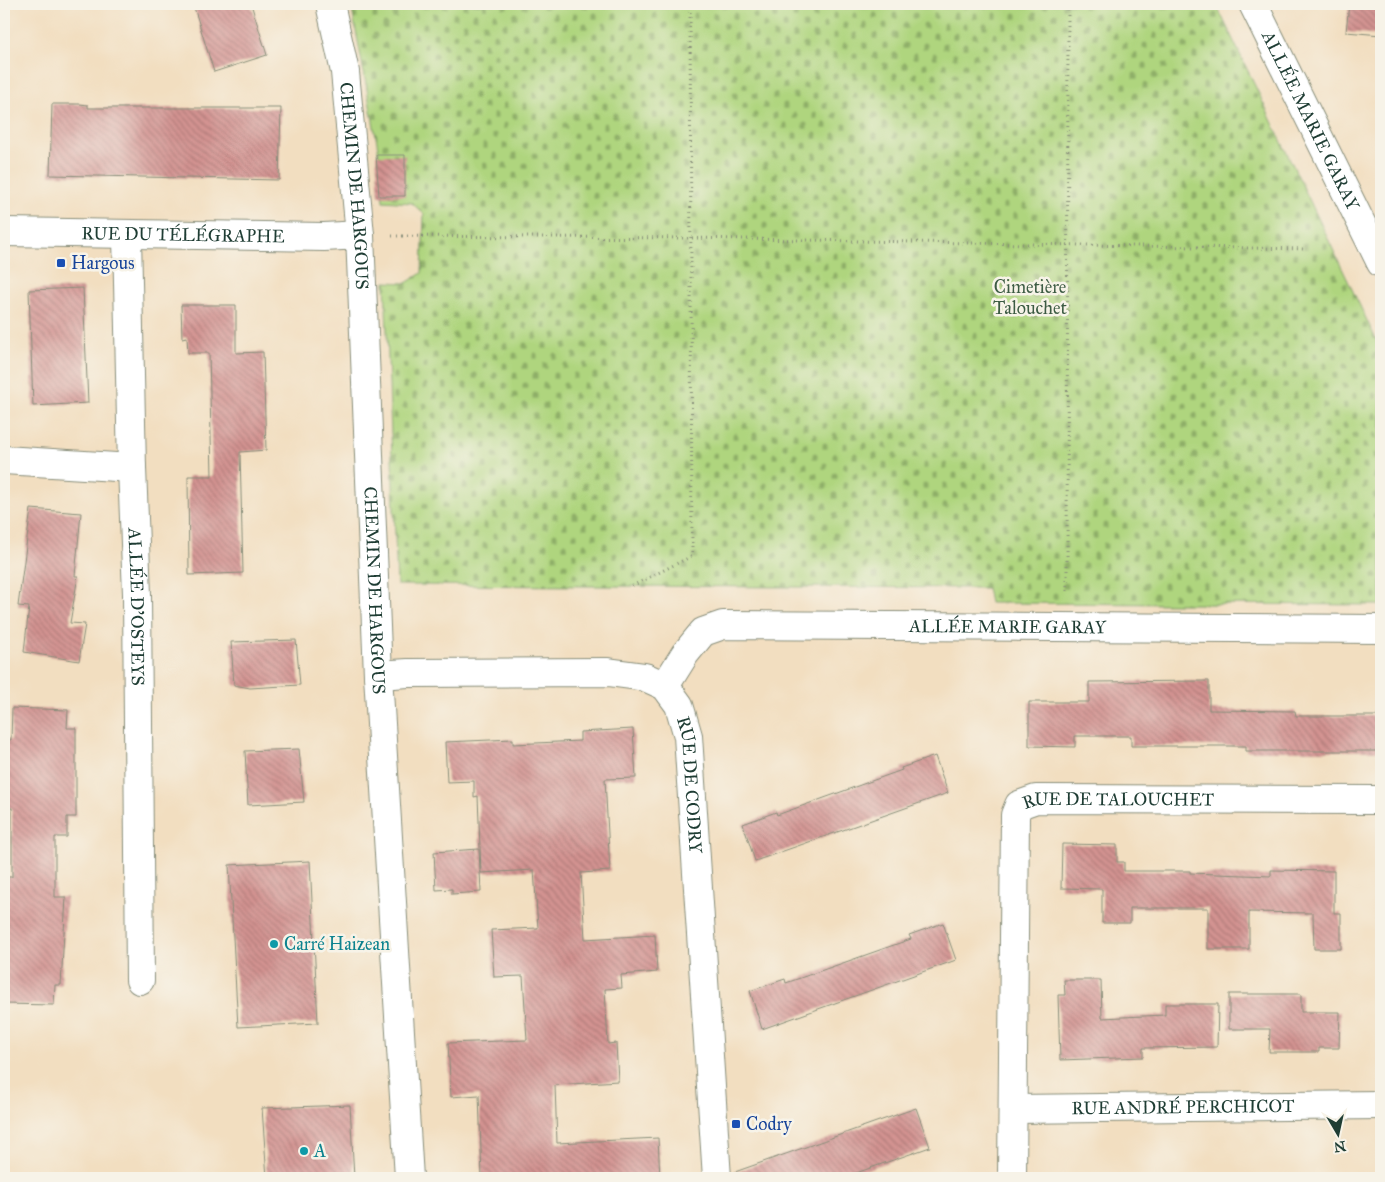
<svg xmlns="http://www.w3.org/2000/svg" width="1385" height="1182" viewBox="0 0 1385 1182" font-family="'IM FELL Great Primer',serif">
  <defs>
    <pattern id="cemetery-stones" width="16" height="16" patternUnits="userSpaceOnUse" patternTransform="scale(1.25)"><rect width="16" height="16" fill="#afd57e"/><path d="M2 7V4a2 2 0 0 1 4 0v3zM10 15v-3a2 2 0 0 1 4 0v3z" fill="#8eae68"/></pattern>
    <pattern id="building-back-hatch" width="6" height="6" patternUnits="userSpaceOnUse" patternTransform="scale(1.25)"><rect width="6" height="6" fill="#d39391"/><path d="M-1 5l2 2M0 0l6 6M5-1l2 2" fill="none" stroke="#ab7977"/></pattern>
  </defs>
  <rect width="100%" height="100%" fill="#f7f3e8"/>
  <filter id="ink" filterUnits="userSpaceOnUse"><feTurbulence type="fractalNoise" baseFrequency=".02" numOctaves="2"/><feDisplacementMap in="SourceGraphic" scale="10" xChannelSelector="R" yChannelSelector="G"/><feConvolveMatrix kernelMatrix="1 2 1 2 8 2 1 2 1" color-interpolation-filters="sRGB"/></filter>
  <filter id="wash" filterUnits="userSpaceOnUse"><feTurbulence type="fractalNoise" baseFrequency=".0096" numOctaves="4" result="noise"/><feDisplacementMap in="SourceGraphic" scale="20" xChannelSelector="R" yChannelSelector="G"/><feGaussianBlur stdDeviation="1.12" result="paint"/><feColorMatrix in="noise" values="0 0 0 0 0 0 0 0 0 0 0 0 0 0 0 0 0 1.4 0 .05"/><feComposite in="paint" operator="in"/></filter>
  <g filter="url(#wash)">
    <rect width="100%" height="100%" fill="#f2dec0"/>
    <!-- cemetery -->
    <path fill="url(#cemetery-stones)" stroke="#678959" d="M 351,4 L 1216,4 L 1381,350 L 1381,605 L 990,603 L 987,588 L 397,585 L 385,282 L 406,283 L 422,273 L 424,214 L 412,203 L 383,201 L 378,148 Z"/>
    <g id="blocks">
      <!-- building -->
      <path fill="url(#building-back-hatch)" d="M 193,4 L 251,4 L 267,55 L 214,72 Z
        M 1349,4 L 1381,4 L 1381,35 L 1346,32 Z
        M 52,104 L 80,104 L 88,105 L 88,108 L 281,108 L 279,180 L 50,175 Z
        M 376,155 L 405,155 L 405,196 L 379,196 Z
        M 83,288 L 88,403 L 33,406 L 29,290 Z
        M 181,305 L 236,305 L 236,353 L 263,352 L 266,450 L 240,452 L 243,573 L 189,575 L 188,476 L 212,476 L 209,353 L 188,353 L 187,337 L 182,338 Z
        M 31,509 L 81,513 L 75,576 L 78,576 L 70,623 L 85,624 L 79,661 L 24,652 L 29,607 L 18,606 Z
        M 296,640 L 300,685 L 250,688 L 234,685 L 231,642 Z
        M 1209,681 L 1209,710 L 1295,711 L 1296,716 L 1381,716 L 1381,751 L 1246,751 L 1246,746 L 1131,746 L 1131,736 L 1075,736 L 1075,747 L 1029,746 L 1029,702 L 1089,702 L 1089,682 Z
        M 12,708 L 68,710 L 67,728 L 76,728 L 76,817 L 67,817 L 67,837 L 55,837 L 55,897 L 66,897 L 61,985 L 55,985 L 54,1005 L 4,1004 L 4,877 L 12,877 L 12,808 L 4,808 L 5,739 L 11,740 Z
        M 633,729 L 636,778 L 605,779 L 610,871 L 581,873 L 585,939 L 655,935 L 657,972 L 621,975 L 622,988 L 605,989 L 608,1044 L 616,1043 L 618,1081 L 555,1085 L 557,1143 L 658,1138 L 660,1178 L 482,1178 L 479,1095 L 451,1097 L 448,1043 L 527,1040 L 523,976 L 494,977 L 491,930 L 538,928 L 534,870 L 481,873 L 478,796 L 474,797 L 474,781 L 447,782 L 445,742 L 513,739 L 513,744 L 580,741 L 580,732 Z
        M 299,749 L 304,802 L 248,805 L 245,751 Z
        M 935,756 L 948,793 L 755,861 L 743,824 L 776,812 L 777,815 L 902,770 L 901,768 Z
        M 1062,844 L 1117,845 L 1117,862 L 1124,862 L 1124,871 L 1190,871 L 1190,873 L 1271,876 L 1271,870 L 1334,871 L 1334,913 L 1341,913 L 1341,949 L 1314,949 L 1313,913 L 1249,912 L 1249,949 L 1208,949 L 1208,908 L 1130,908 L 1130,923 L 1102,923 L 1102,889 L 1061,888 Z
        M 479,849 L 481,892 L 452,894 L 452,889 L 436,890 L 434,852 Z
        M 310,861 L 318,1023 L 238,1027 L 229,865 Z
        M 943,923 L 956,960 L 762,1029 L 750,991 L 785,979 L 786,983 L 911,939 L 909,935 Z
        M 1064,980 L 1101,980 L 1102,1018 L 1165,1015 L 1165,1004 L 1218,1004 L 1217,1047 L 1143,1048 L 1143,1057 L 1060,1060 L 1058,995 L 1065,995 Z
        M 1229,994 L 1301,994 L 1301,1012 L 1340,1012 L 1339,1048 L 1319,1048 L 1319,1052 L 1269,1052 L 1270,1029 L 1229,1029 Z
        M 350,1105 L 354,1178 L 267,1178 L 262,1108 Z
        M 916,1108 L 930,1147 L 842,1178 L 732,1178 L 732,1173 Z"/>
    </g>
  </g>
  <g filter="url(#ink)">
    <use href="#blocks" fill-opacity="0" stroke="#888e7a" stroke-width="1"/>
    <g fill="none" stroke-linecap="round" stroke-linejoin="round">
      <defs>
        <g id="minor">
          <path id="s1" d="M 330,4 L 345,72 L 360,235 L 378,675 L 409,1178"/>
          <path id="s2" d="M 1253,4 L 1381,263"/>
          <path id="s3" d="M 4,232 L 324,237 L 360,235"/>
          <path id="s4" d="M 127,235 L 132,468 L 137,594 L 140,980"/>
          <path d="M 4,460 L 132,468"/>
          <path id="s5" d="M 378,675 L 408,673 L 608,672 L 645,677 L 665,686 L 679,705 L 688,736 L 717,1178"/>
          <path id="s6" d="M 665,686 L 685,654 L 703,632 L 723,625 L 1381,629"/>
          <path id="s7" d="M 1013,1109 L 1381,1105"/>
          <path id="s8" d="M 1012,1178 L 1015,815 L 1019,805 L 1036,799 L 1381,800"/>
        </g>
      </defs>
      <!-- minor casing -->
      <use href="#minor" stroke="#888e7a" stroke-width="30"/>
      <!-- path -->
      <path stroke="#888e7a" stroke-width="3" stroke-dasharray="1 4" stroke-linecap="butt" d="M 392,236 L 691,238 L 1306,249
        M 632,586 L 692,556 L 690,4
        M 1067,591 L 1068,4"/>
      <!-- minor -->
      <use href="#minor" stroke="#fff" stroke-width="28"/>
    </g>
  </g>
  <!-- markers -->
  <g fill="#1a4fb4" stroke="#f7f3e8" stroke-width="2">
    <rect x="56" y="258" width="10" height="10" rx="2.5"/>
    <rect x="731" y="1119" width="10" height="10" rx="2.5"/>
  </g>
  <g fill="#0f9aa8" stroke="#f7f3e8" stroke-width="2">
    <circle cx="274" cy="944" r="5"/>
    <circle cx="304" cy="1151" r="5"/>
  </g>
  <g text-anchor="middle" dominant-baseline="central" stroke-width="5" stroke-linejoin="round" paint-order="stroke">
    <!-- street labels -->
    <g font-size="18" fill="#1f3d34" stroke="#f7f3e8">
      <text stroke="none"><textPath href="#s2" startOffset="130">ALLÉE MARIE GARAY</textPath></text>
      <text stroke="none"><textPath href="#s1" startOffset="184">CHEMIN DE HARGOUS</textPath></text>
      <text stroke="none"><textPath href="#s3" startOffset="179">RUE DU TÉLÉGRAPHE</textPath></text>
      <text stroke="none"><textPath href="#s1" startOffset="589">CHEMIN DE HARGOUS</textPath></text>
      <text stroke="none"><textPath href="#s4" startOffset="372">ALLÉE D'OSTEYS</textPath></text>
      <text stroke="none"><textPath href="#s6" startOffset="372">ALLÉE MARIE GARAY</textPath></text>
      <text stroke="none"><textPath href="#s5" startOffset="394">RUE DE CODRY</textPath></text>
      <text stroke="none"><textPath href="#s8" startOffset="474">RUE DE TALOUCHET</textPath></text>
      <text stroke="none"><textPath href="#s7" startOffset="170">RUE ANDRÉ PERCHICOT</textPath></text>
    </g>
    <!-- transit labels -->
    <g font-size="18" fill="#164399" stroke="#f7f3e8" text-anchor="start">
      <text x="71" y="263">Hargous</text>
      <text x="746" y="1124">Codry</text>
    </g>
    <!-- park labels -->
    <g font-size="18" fill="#3c5b43" stroke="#f7f3e8">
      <text x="1030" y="287">Cimetière<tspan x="1030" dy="21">Talouchet</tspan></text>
    </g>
    <!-- culture labels -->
    <g font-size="18" fill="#0d838f" stroke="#f7f3e8" text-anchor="start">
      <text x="284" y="944">Carré Haizean</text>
      <text x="314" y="1151">A</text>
    </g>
  </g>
  <!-- margin -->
  <rect width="1385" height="1182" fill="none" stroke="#f7f3e8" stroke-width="20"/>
  <!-- north arrow -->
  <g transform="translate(1338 1134) rotate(171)" stroke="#f7f3e8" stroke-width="4" paint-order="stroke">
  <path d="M0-4L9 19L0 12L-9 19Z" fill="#1f3d34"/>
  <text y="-8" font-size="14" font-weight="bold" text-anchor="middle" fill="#1f3d34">N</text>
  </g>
</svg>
